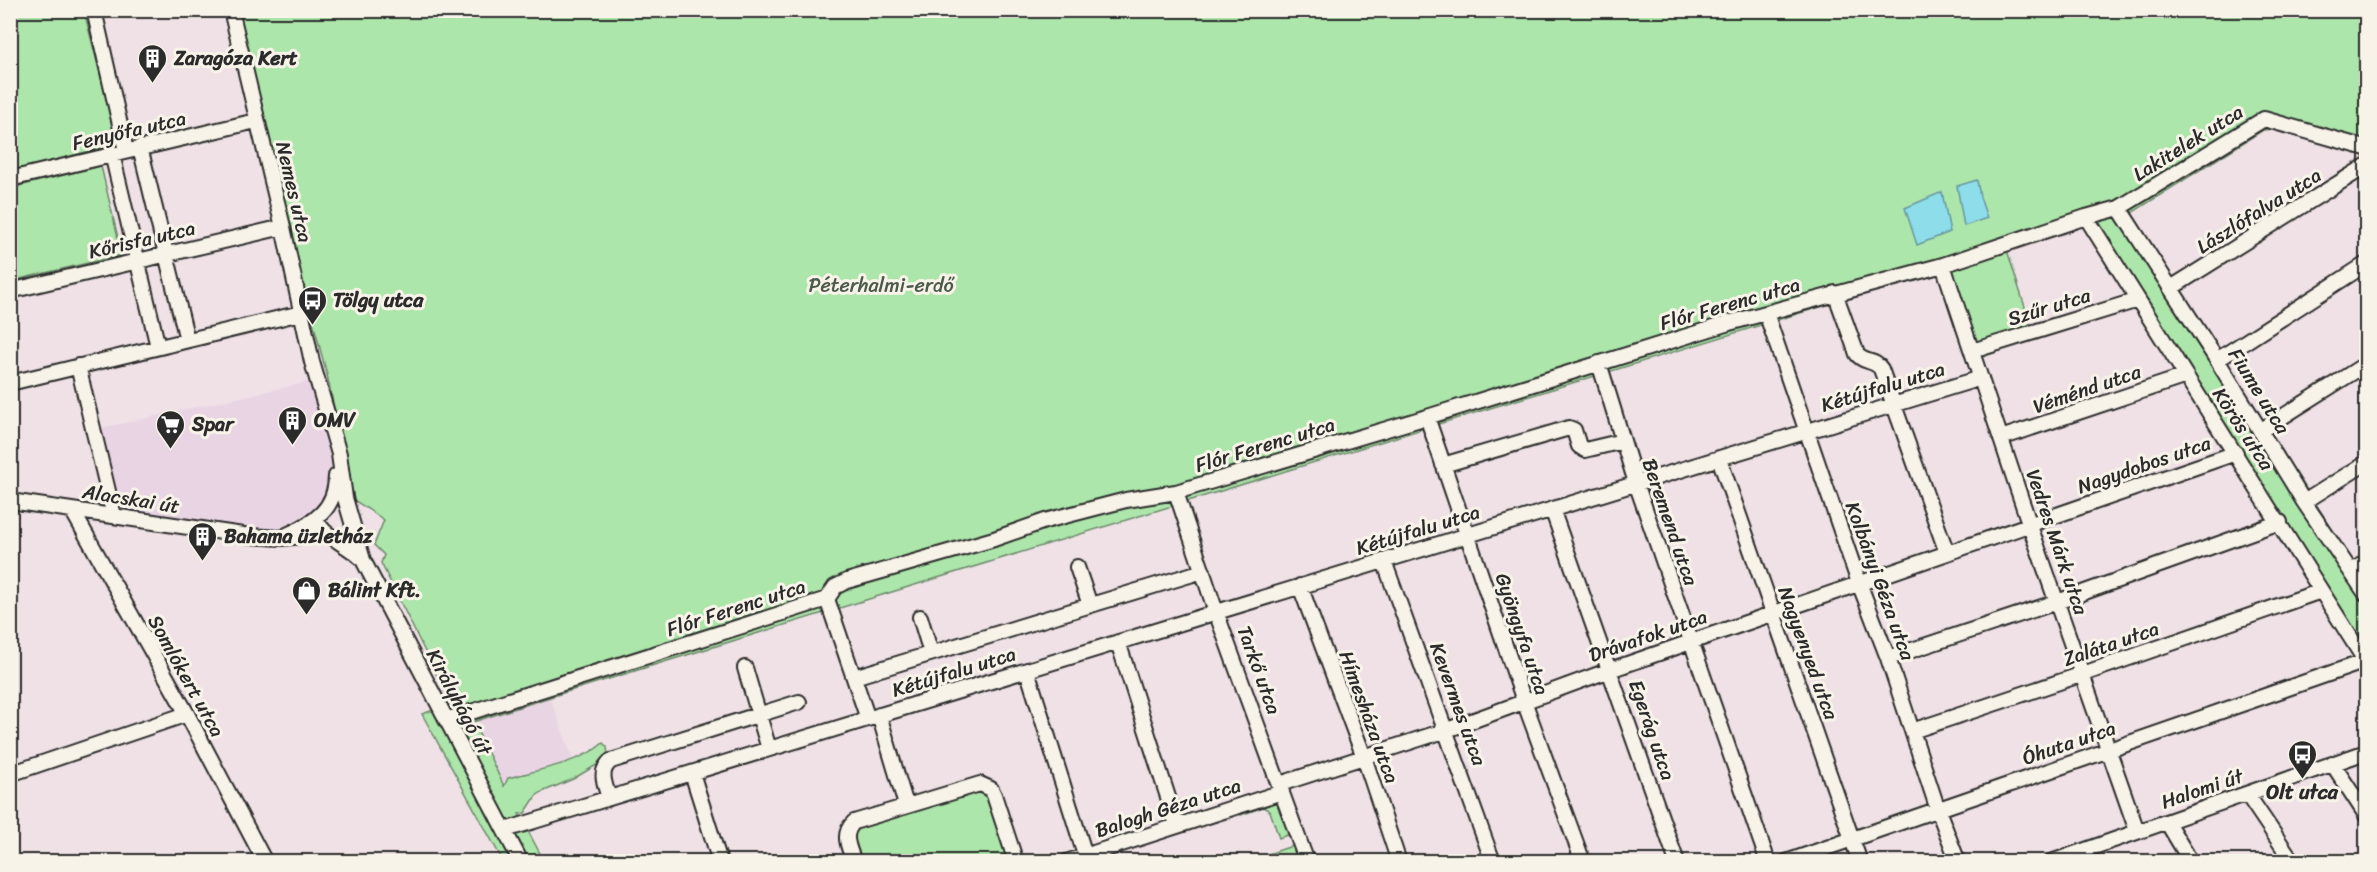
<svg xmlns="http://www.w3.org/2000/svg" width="2377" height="872" viewBox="0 0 2377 872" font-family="Sriracha,sans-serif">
  <rect width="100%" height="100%" fill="#efe1e6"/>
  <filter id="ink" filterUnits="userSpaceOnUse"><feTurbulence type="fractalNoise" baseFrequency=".0167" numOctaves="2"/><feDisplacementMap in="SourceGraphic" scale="12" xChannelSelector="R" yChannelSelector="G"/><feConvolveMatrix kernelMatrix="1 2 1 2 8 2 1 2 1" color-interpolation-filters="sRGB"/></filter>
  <g filter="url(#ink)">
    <!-- built -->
    <path fill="#e9d4e4" d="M 327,375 L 354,500 L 306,523 L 274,534 L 125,513 L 104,500 L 88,431 L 300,384 Z
      M 550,697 L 573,760 L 502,782 L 473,722 Z"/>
    <!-- green -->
    <path fill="#ade6ab" stroke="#6c886b" stroke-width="1.5" d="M 10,11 L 84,11 L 118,144 L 11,171 Z
      M 238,11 L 2366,11 L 2366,153 L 2275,129 L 2263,130 L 2130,214 L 2366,582 L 2366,655 L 2135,308 L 2084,226 L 2007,250 L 2035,339 L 1967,362 L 1937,271 L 550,697 L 473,722 L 504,786 L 508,778 C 537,770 581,763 603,743 L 607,747 L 608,755 L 605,760 L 573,779 L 542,792 L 536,796 L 525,813 L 519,814 L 544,861 L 503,861 L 422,714 L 451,704 L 381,563 L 384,555 L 374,545 L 384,520 L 354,500 L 327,375 L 288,226 Z
      M 101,166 L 122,255 L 11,281 L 11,188 Z
      M 976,788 L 987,791 L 1012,861 L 858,861 L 851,831 L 854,827 Z
      M 1281,795 L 1295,832 L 1279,838 L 1270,811 L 1263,807 L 1241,815 L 1240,809 Z
      M 1295,845 L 1301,862 L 1244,862 Z"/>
    <!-- water -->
    <path fill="#8eddeb" stroke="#66969e" stroke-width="1.5" d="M 1977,180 L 1980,197 L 1987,218 L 1964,226 L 1957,186 Z
      M 1942,192 L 1950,232 L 1917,245 L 1905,208 Z"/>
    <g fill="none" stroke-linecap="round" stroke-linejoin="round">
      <defs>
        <path id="minor" d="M 94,10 L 126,151
          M 231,10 L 283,227 L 312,362 L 339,454 L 345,498 L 363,560 L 521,862
          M 140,147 L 187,340
          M 112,154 L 158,347
          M 10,179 L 256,121
          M 2119,208 L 2217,360 L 2304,502 L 2366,594
          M 2086,217 L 2366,662
          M 1943,265 L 2030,526 L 2137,831
          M 2171,288 L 2366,166
          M 10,291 L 283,227
          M 1835,293 L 1857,354 C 1864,364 1875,359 1881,369 L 1947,553
          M 1766,313 L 1859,583 L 1888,658 L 1938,810 L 1958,862
          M 1972,351 L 2138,300
          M 2217,360 L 2366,264
          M 1599,363 L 1636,483 L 1768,862
          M 78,366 L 114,516
          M 10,383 L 301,313
          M 1427,417 L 1524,701 L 1583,862
          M 2260,431 L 2366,364
          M 2001,438 L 2186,376
          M 1719,458 L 1860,862
          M 1443,465 L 1569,428 L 1574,430 L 1579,446 L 1585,450 L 1623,441
          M 1176,492 L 1216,612 L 1307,862
          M 10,501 L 250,536 L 281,538 L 326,534
          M 2304,502 L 2366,463
          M 1552,509 L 1677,862
          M 72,510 L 187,714 L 265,862
          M 321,527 C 327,537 351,547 362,559
          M 287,535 C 314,523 336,509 336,476
          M 1384,561 L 1493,862
          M 1077,567 L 1090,605
          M 2352,571 L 2366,562
          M 1300,586 L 1364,757 L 1399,862
          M 827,599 L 868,719
          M 920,617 L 931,653
          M 1118,642 L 1177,825
          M 1888,658 L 2057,602 L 2280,522
          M 745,668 L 769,749
          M 1027,670 L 1085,855
          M 854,677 L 1203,571
          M 879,715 L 906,805
          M 446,720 L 827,599 L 835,587 L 847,581 L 994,539 L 1045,521 L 1126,500 L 1176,492 L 1427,417 L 1729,323 L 1943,265 L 2086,217 L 2119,208 L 2264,119 L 2366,148
          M 1912,731 L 2083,674 L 2321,591
          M 2332,763 L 2366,815
          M 692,773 L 720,862
          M 10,774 L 187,714
          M 1280,784 L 1447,730 L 1610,670 L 2236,453
          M 2247,794 L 2293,862
          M 609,798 C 605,784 598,771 611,761 L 799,702
          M 2167,822 L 2191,862
          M 505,830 L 1981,378
          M 854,862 C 849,847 841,835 854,822 L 980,784 L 991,789 L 994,795 L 1016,862
          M 1066,862 L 1282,792
          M 1786,862 L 2366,661
          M 2051,862 L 2366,752"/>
      </defs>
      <!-- minor casing -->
      <use href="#minor" stroke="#2b2b2b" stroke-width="18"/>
      <!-- minor -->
      <use href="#minor" stroke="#f7f3e8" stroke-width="14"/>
    </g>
  </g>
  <!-- icons -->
  <defs>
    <symbol id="building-pin" viewBox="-11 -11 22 30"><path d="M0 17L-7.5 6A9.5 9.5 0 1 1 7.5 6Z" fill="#2b2b2b" stroke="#f7f3e8"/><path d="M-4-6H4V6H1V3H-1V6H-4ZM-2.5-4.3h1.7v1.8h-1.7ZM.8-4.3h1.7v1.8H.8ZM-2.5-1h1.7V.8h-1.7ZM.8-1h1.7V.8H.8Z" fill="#fff"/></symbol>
    <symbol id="bus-pin" viewBox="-11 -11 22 30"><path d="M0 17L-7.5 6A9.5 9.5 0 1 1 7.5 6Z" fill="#2b2b2b" stroke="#f7f3e8"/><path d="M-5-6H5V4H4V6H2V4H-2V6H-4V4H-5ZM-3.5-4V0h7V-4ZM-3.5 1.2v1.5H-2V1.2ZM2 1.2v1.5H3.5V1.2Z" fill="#fff"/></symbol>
    <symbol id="supermarket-pin" viewBox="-11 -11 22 30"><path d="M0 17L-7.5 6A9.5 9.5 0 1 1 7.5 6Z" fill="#2b2b2b" stroke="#f7f3e8"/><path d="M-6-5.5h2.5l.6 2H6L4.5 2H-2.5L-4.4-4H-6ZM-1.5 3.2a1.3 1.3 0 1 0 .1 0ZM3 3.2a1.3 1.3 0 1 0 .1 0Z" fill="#fff"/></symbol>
    <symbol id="shop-pin" viewBox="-11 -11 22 30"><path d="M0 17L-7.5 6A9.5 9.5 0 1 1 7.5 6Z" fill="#2b2b2b" stroke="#f7f3e8"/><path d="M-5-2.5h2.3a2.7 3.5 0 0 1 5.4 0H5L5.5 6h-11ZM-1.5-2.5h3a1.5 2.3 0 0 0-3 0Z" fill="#fff"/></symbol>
  </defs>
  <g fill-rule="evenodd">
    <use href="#building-pin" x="136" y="42" width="33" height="45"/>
    <use href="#bus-pin" x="296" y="284" width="33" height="45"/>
    <use href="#building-pin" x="276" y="404" width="33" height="45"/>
    <use href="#supermarket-pin" x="154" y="408" width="33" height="45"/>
    <use href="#building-pin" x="186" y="520" width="33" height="45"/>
    <use href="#shop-pin" x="290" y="574" width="33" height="45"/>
    <use href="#bus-pin" x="2286" y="738" width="33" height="45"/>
  </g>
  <g text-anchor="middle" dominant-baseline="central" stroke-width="6" stroke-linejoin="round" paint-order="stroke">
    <!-- poi labels -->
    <g font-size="20" font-weight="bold" fill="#2b2b2b" stroke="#f7f3e8" text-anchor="start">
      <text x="174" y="58">Zaragóza Kert</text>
      <text x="333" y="300">Tölgy utca</text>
      <text x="314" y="420">OMV</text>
      <text x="192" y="424">Spar</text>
      <text x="224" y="536">Bahama üzletház</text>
      <text x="328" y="590">Bálint Kft.</text>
      <text x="2302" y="792" text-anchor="middle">Olt utca</text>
    </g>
    <!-- street labels -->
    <g font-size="20" fill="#2b2b2b" stroke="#f7f3e8">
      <text transform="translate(129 131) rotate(-13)">Fenyőfa utca</text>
      <text transform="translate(2188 143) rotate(-32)">Lakitelek utca</text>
      <text transform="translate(294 192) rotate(77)">Nemes utca</text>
      <text transform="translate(2259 211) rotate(-32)">Lászlófalva utca</text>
      <text transform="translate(142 240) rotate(-13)">Kőrisfa utca</text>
      <text transform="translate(1730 304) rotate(-16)">Flór Ferenc utca</text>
      <text transform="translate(2049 307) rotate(-17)">Szűr utca</text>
      <text transform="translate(1883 387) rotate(-17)">Kétújfalu utca</text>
      <text transform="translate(2087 389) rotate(-19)">Véménd utca</text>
      <text transform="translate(2259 391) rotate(58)">Fiume utca</text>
      <text transform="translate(2243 429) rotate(57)">Körös utca</text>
      <text transform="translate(1265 445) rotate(-17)">Flór Ferenc utca</text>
      <text transform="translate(2144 465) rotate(-19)">Nagydobos utca</text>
      <text transform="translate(131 499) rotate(9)">Alacskai út</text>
      <text transform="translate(1670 522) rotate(71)">Beremend utca</text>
      <text transform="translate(1418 530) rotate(-17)">Kétújfalu utca</text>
      <text transform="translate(2057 542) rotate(71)">Vedres Márk utca</text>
      <text transform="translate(1880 581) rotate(70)">Kolbányi Géza utca</text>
      <text transform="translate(736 608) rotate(-18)">Flór Ferenc utca</text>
      <text transform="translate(1522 634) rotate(71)">Gyöngyfa utca</text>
      <text transform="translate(1648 636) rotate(-19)">Drávafok utca</text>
      <text transform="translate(2111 644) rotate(-19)">Zaláta utca</text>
      <text transform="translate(1808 653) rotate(70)">Nagyenyed utca</text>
      <text transform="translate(1259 670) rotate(70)">Tarkő utca</text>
      <text transform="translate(954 672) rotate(-17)">Kétújfalu utca</text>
      <text transform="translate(186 676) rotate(61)">Somlókert utca</text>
      <text transform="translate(459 702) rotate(62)">Királyhágó út</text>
      <text transform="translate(1458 704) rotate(70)">Kevermes utca</text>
      <text transform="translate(1369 717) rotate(70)">Hímesháza utca</text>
      <text transform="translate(1652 730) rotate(71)">Egerág utca</text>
      <text transform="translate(2069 743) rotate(-19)">Óhuta utca</text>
      <text transform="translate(2202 789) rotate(-19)">Halomi út</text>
      <text transform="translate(1168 808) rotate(-18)">Balogh Géza utca</text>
    </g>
    <!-- park labels -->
    <g font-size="20" fill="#4c5a4b" stroke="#f7f3e8">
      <text x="881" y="285">Péterhalmi-erdő</text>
    </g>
  </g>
  <!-- margin -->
  <rect width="2377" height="872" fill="none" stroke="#f7f3e8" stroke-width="36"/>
  <rect x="18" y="18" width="2341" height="836" fill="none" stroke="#2b2b2b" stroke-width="2" filter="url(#ink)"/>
</svg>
